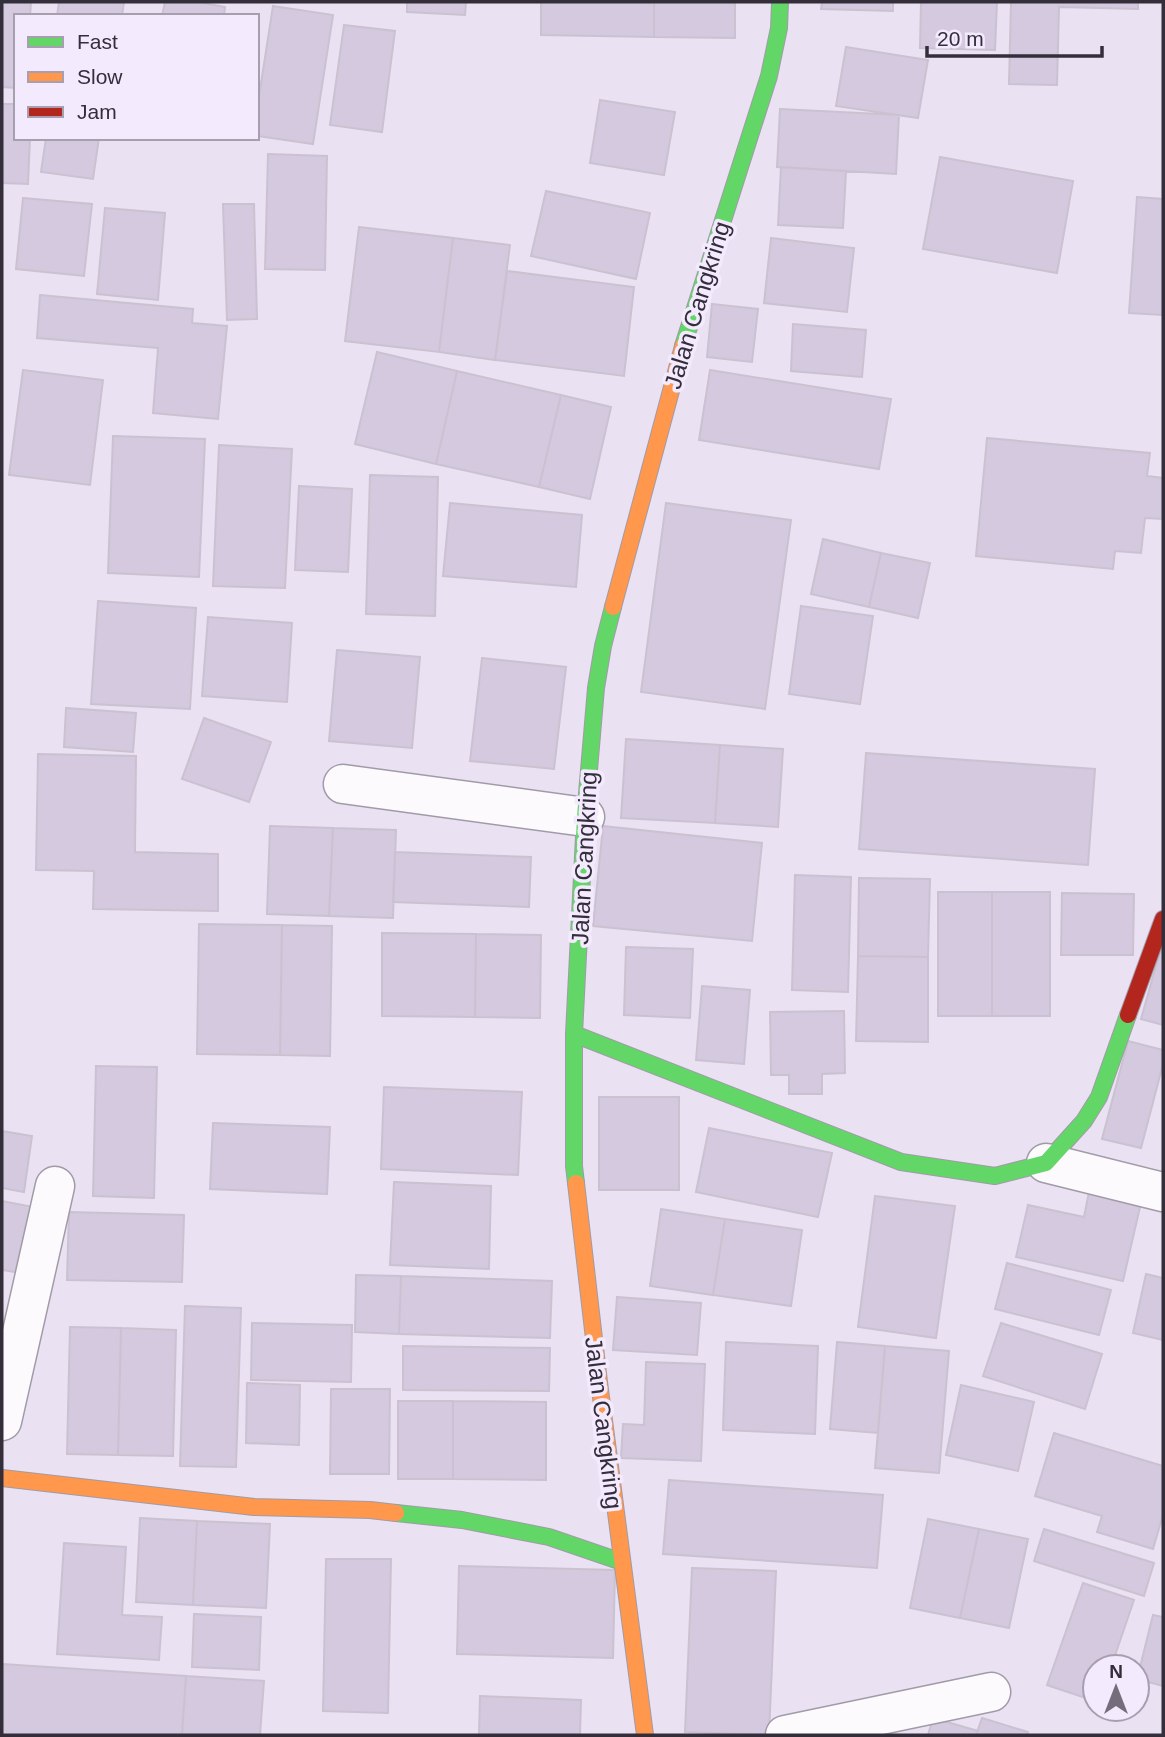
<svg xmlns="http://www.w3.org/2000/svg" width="1165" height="1737" viewBox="0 0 1165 1737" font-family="Arial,sans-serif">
  <rect width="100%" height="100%" fill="#eae1f3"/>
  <!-- building -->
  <path fill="#d4c9de" stroke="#cac2d1" stroke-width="2" d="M 2,2 L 31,2 L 30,16 L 16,16 L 16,88 L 2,87 Z
    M 59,2 L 124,2 L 122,16 L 57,16 Z
    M 165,2 L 198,2 L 225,7 L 224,16 L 162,16 Z
    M 407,2 L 466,2 L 465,15 L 407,12 Z
    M 541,2 L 654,2 L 654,37 L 541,35 Z
    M 654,2 L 735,2 L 735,38 L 654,37 Z
    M 822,2 L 893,2 L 893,11 L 821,9 Z
    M 921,2 L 997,2 L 995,50 L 920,48 Z
    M 1011,2 L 1138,2 L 1138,9 L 1059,7 L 1057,85 L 1009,84 Z
    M 273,6 L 333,15 L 313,144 L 257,136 L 257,109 Z
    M 344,25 L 395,31 L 382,132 L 330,125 Z
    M 846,47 L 928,60 L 918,118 L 836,106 Z
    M 600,100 L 675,112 L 664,175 L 590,163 Z
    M 2,104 L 16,104 L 16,138 L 30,138 L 28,184 L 2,183 Z
    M 780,109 L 899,115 L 896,174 L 777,167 Z
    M 46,138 L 99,138 L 93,179 L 41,172 Z
    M 268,154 L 327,156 L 325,270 L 265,269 Z
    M 940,157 L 1073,181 L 1057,273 L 923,249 Z
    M 781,167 L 846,171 L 843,228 L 778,225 Z
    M 546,191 L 650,213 L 636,279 L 531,256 Z
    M 1137,197 L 1163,199 L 1163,315 L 1129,313 Z
    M 23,198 L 92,204 L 84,276 L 16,269 Z
    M 223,204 L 254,204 L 257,319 L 227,320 Z
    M 105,208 L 165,213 L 158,300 L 97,294 Z
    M 359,227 L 453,238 L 439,352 L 345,341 Z
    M 453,238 L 510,245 L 495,360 L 439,352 Z
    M 771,238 L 854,248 L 847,312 L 764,303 Z
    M 507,271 L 634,287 L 624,376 L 495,360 Z
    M 40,295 L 193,309 L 192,323 L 227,326 L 218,419 L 153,413 L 158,348 L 37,338 Z
    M 712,304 L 758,309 L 752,362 L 707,357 Z
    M 793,324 L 866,330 L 862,377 L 791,371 Z
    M 377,352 L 457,371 L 436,464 L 355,444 Z
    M 23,370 L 103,380 L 90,485 L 9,475 Z
    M 710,370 L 891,399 L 879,469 L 699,440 Z
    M 457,371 L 561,395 L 539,487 L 436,464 Z
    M 561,395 L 611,407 L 590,499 L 539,487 Z
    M 113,436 L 205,439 L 199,577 L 108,573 Z
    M 987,438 L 1150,453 L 1147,476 L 1163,478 L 1163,519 L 1145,518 L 1141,553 L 1115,551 L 1113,569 L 976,556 Z
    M 219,445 L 292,449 L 285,588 L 213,586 Z
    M 370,475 L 438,477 L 435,616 L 366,614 Z
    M 299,486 L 352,489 L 348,572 L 295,570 Z
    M 450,503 L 582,515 L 576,587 L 443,576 Z
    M 666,503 L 791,520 L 765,709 L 641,692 Z
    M 823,539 L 881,553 L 869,607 L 811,594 Z
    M 881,553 L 930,563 L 918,618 L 869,607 Z
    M 98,601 L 196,608 L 190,709 L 91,704 Z
    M 801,606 L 873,616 L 860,704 L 789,694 Z
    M 208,617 L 292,623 L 287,702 L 202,696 Z
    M 337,650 L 420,657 L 412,748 L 329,741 Z
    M 482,658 L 566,667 L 554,769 L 470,761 Z
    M 66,708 L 136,713 L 133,752 L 64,747 Z
    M 204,718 L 271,742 L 249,802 L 182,779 Z
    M 626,739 L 720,745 L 715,823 L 621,818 Z
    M 720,745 L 783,749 L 778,827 L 715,823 Z
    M 866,753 L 1095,769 L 1088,865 L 859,849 Z
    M 38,754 L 136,756 L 135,852 L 218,854 L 218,911 L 93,909 L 94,871 L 36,870 Z
    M 270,826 L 333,828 L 329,916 L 267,914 Z
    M 603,826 L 762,843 L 752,941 L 593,926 Z
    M 333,828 L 396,830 L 393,918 L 329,916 Z
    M 395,852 L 531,857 L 529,907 L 393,902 Z
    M 795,875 L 851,877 L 848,992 L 792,990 Z
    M 859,878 L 930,879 L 928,957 L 858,956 Z
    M 938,892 L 992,892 L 992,1016 L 938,1016 Z
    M 992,892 L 1050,892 L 1050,1016 L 992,1016 Z
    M 1062,893 L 1134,894 L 1133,955 L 1061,955 Z
    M 199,924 L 282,925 L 280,1055 L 197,1054 Z
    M 282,925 L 332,926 L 330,1056 L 280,1055 Z
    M 382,933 L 476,934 L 475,1017 L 382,1016 Z
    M 476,934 L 541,935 L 540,1018 L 475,1017 Z
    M 1163,941 L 1163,1025 L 1141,1019 Z
    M 626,947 L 693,949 L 690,1018 L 624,1015 Z
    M 858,956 L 928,957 L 928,1042 L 856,1041 Z
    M 702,986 L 750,990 L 744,1064 L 696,1060 Z
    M 844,1011 L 845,1073 L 822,1074 L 822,1094 L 789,1094 L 789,1075 L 771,1075 L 770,1012 Z
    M 1128,1041 L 1163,1050 L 1163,1064 L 1141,1148 L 1102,1139 Z
    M 96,1066 L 157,1067 L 154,1198 L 93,1196 Z
    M 384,1087 L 522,1092 L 518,1175 L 381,1169 Z
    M 599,1097 L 679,1097 L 679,1190 L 599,1190 Z
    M 213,1123 L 330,1127 L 327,1194 L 210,1189 Z
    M 709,1128 L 832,1153 L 818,1217 L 696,1192 Z
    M 2,1131 L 32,1136 L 24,1192 L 2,1188 Z
    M 394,1182 L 491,1186 L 489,1269 L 390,1265 Z
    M 1091,1182 L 1143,1194 L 1123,1281 L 1016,1257 L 1028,1205 L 1084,1217 Z
    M 875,1196 L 955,1206 L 936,1338 L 858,1327 Z
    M 2,1201 L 33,1207 L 21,1273 L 2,1270 Z
    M 661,1209 L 725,1219 L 713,1295 L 650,1286 Z
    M 69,1212 L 184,1215 L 182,1282 L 67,1280 Z
    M 725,1219 L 802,1230 L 791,1306 L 713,1295 Z
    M 1007,1263 L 1111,1290 L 1099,1335 L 995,1309 Z
    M 1146,1274 L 1163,1278 L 1163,1340 L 1133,1333 Z
    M 356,1275 L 401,1276 L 399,1334 L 355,1332 Z
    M 401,1276 L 552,1281 L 550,1338 L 399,1334 Z
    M 617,1297 L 701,1303 L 697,1355 L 613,1350 Z
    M 185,1306 L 241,1308 L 236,1467 L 180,1466 Z
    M 252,1323 L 352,1325 L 351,1382 L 251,1380 Z
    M 1001,1323 L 1102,1354 L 1085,1409 L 983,1376 Z
    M 70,1327 L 121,1328 L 118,1455 L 67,1454 Z
    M 121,1328 L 176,1330 L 173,1456 L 118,1455 Z
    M 726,1342 L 818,1346 L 815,1434 L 723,1430 Z
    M 837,1342 L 885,1346 L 878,1433 L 830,1429 Z
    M 403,1346 L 550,1348 L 549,1391 L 403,1390 Z
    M 885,1346 L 949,1351 L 939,1473 L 875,1468 Z
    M 646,1362 L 705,1364 L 701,1461 L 621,1458 L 623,1424 L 644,1425 Z
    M 247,1383 L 300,1385 L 299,1445 L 246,1443 Z
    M 961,1385 L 1034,1402 L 1018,1471 L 946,1455 Z
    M 331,1389 L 390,1389 L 389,1474 L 330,1474 Z
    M 398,1401 L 453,1401 L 453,1479 L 398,1479 Z
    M 453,1401 L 546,1402 L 546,1480 L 453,1479 Z
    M 1054,1433 L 1163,1466 L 1163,1515 L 1153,1549 L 1097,1532 L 1102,1516 L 1035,1496 Z
    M 669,1480 L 883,1495 L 877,1568 L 663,1554 Z
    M 140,1518 L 197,1521 L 193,1605 L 136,1602 Z
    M 928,1519 L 979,1529 L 960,1618 L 910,1608 Z
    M 197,1521 L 270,1524 L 266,1608 L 193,1605 Z
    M 979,1529 L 1028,1539 L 1009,1628 L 960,1618 Z
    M 1044,1529 L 1154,1563 L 1144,1596 L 1034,1561 Z
    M 64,1543 L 126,1547 L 122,1615 L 162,1617 L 159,1660 L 57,1654 Z
    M 326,1559 L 391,1559 L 388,1713 L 323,1711 Z
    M 459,1566 L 615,1570 L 613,1658 L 457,1654 Z
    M 692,1568 L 776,1571 L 769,1735 L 685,1732 Z
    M 1083,1583 L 1134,1600 L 1111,1667 L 1095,1667 L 1095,1701 L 1047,1685 Z
    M 194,1614 L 261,1617 L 259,1670 L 192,1667 Z
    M 1153,1615 L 1163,1617 L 1163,1686 L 1137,1679 Z
    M 2,1664 L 186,1676 L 182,1735 L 2,1735 Z
    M 186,1676 L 264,1681 L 260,1735 L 182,1735 Z
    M 480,1696 L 581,1700 L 580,1735 L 479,1735 Z
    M 933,1718 L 978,1731 L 976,1735 L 928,1735 Z
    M 982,1718 L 1028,1732 L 1027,1735 L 976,1735 Z"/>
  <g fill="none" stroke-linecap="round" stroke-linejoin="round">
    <defs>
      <path id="street" d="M 343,784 L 585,817
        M 1046,1163 L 1163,1192
        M 2,1421 L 55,1186
        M 785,1735 L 991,1692"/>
      <path id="fast" d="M 683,346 L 769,76 L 779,28 L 780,2
        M 574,1034 L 901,1162 L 995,1176 L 1046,1163 L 1084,1121 L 1099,1097 L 1128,1015
        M 576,1183 L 574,1166 L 574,1034 L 585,817 L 596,688 L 603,646 L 613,607
        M 396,1513 L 462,1520 L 549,1537 L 622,1562"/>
      <path id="slow" d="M 613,607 L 683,346
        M 576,1183 L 599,1382 L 645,1735
        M 2,1478 L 254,1507 L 370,1510 L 396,1513"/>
      <path id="jam" d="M 1128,1015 L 1163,919"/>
    </defs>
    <!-- street casing -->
    <use href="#street" stroke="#a19ba8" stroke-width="41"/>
    <!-- fast casing -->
    <use href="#fast" stroke="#a19ba8" stroke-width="18"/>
    <!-- slow casing -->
    <use href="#slow" stroke="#a19ba8" stroke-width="18"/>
    <!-- jam casing -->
    <use href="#jam" stroke="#a19ba8" stroke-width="18"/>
    <!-- street -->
    <use href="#street" stroke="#fcfafd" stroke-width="38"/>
    <!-- fast -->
    <use href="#fast" stroke="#63d668" stroke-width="16"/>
    <!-- slow -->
    <use href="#slow" stroke="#ff974d" stroke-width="16"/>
    <!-- jam -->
    <use href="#jam" stroke="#b3261e" stroke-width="16"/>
  </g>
  <g text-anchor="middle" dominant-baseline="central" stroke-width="7" stroke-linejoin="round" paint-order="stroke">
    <!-- street labels -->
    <g font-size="24" fill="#342e3b" stroke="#f3eafe">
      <text transform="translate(697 305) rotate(-73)">Jalan Cangkring</text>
      <text transform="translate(584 858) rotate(-87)">Jalan Cangkring</text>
      <text transform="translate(604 1423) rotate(83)">Jalan Cangkring</text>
    </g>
  </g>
  <!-- border -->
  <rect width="1165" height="1737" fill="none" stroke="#342e3b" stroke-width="7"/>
  <!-- legend -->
  <rect x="14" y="14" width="245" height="126" fill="#f3eafe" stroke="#a79fb0" stroke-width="2"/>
  <rect x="28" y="37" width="35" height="10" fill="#63d668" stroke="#a79fb0" stroke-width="2"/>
  <text x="77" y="49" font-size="21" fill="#342e3b">Fast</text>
  <rect x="28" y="72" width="35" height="10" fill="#ff974d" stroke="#a79fb0" stroke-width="2"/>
  <text x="77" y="84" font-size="21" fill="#342e3b">Slow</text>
  <rect x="28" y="107" width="35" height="10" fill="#b3261e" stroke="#a79fb0" stroke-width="2"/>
  <text x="77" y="119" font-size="21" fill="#342e3b">Jam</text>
  <!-- north arrow -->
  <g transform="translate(1116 1688)"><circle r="33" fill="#f3eafe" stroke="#a79fb0" stroke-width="2"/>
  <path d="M0-5L12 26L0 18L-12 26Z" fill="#746d7b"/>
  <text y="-10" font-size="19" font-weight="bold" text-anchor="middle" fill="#342e3b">N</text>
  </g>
  <!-- scale -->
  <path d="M927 46v10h175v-10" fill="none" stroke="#342e3b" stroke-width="3.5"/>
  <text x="937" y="46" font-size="21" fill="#342e3b" stroke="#f3eafe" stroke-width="5" paint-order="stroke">20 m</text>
</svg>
